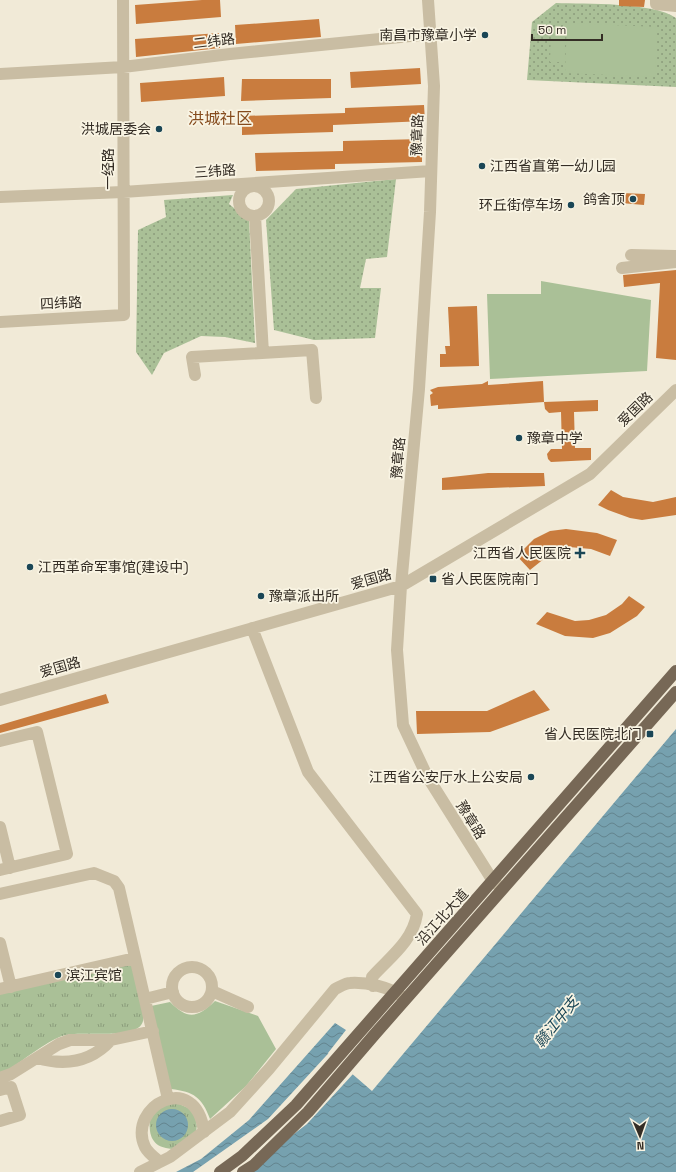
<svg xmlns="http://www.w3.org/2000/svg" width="676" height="1172" viewBox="0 0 676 1172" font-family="'Space Grotesk','Noto Sans SC',sans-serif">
  <defs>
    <pattern id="grass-tufts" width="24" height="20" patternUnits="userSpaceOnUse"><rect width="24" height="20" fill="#aac097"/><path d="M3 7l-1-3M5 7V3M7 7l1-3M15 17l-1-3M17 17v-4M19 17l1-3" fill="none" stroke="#8b9c7b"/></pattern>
    <pattern id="park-dots" width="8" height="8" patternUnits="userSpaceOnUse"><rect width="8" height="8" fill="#aac097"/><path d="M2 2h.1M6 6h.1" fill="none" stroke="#8b9c7b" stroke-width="1.8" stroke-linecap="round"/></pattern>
    <pattern id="water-waves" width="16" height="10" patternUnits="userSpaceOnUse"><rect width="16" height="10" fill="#76a1af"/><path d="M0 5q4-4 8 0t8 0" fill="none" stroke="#62848e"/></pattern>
  </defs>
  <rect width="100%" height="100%" fill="#f1ead7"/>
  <!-- grass -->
  <path fill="url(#grass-tufts)" d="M 128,964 L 132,966 C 134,978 145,1011 143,1021 C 138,1042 79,1029 62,1036 C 46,1042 22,1061 7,1071 L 0,1073 L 0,994 Z
    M 170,1100 L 193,1110 C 201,1135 196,1133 178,1149 C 151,1150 147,1135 151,1113 Z"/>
  <!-- park -->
  <path fill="url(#park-dots)" d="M 556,3 C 585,4 654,2 676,18 L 676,87 L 527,80 L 532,22 Z
    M 396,179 L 387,257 L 366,259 L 360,288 L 381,288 L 375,338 L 314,340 L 274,330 L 266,220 L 296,189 Z
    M 233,195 L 229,204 L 249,220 L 255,343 L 225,337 L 201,336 L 164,353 L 152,375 L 136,352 L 138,230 L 166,217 L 164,200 Z"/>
  <!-- garden -->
  <path fill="#aac097" d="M 567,23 L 657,27 L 655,77 L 565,73 Z
    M 551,33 L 565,33 L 564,62 L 550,62 Z
    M 541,281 L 651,300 L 647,371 L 490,379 L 487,294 L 541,294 Z
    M 215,1001 L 258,1016 L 276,1049 L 246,1086 L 210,1119 C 202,1097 194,1092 171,1089 L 151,1006 L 170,1002 C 188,1020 197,1018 215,1001 Z"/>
  <!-- water -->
  <path fill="url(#water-waves)" d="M 676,729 L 676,1172 L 176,1172 L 201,1159 L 249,1120 L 335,1023 L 346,1030 L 328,1053 L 372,1091 Z
    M156 1125a16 16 0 1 1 32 0a16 16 0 1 1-32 0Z"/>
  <!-- pier -->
  <path fill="#f1ead7" d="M 337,1044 L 330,1053 L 354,1073 L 307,1124 L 244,1172 L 193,1172 L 268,1119 Z"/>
  <!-- building -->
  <path fill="#c97c3e" d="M 202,0 L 220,0 L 221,17 L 136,24 L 135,5 Z
    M 619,0 L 645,0 L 644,7 L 619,6 Z
    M 319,19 L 321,37 L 236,44 L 235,25 Z
    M 219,33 L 220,48 L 136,57 L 135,39 Z
    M 420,68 L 421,84 L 351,88 L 350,72 Z
    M 224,77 L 225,96 L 141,102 L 140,83 Z
    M 242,79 L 331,79 L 331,98 L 241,101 Z
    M 424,105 L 425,121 L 333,125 L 333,132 L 242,135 L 242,116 L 345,113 L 345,108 Z
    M 422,139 L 422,162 L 335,164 L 335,169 L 256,171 L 255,153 L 343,151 L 343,141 Z
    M 622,193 L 645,194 L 644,205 L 621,203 Z
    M 676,270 L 676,360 L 656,358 L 660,283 L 624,287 L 623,275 Z
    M 477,306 L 479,366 L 440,367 L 440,354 L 446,354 L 445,346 L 450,346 L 448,307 Z
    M 488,381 L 488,385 L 543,381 L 544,402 L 438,409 L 438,405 L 431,406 L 430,395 L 433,393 L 430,390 L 438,387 L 482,384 Z
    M 598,400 L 598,411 L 574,412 L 575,448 L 591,448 L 591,460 L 551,462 L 548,459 L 547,454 L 551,449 L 562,449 L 561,412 L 549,413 L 545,409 L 544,402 Z
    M 488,473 L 544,473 L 545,486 L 442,490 L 442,478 Z
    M 611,490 L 623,497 L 653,502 L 676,497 L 676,515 L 642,520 L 630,518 L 608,510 L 598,505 Z
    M 566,529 L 597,533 L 617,540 L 610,556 L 591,549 L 569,547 L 550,554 L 530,570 L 517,556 L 534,539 L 550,531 Z
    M 629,596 L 645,607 L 637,616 L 610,633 L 593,638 L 565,636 L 536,624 L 547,612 L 575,621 L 589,620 L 606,615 L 622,604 Z
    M 534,690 L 550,710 L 490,732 L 417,734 L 416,711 L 487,711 Z
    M 106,694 L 109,703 L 0,733 L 0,725 Z"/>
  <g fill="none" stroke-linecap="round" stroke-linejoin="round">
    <!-- minor -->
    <path stroke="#c9bda3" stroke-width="12" d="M 428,0 L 434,86 L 430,212 L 419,389 L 401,586 L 397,650 L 403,725 L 427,776 L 493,881 L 500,887
      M 656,0 L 656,4 L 676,6
      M 0,74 L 123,67 L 230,54 L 430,34
      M239 201a15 15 0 1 1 30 0a15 15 0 1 1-30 0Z
      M 0,197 L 123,192 L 431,171
      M 255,216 L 263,353
      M 631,255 L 675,256
      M 622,268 L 676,262
      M 0,322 L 124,315 L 123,0
      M 195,375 L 192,357 L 312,350 L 316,398
      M 252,628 L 308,772 L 417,914 C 413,941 389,958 372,977 L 373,986
      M 0,700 L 401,586 L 590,474 L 676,390
      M 0,741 L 37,732 L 67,854 L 0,870
      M 0,827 L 10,868
      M 0,894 L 94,873 L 114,881 L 119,888 L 168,1099
      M 0,943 L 11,987
      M172 987a20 20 0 1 1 40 0a20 20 0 1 1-40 0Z
      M 0,989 L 135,958
      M 212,991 L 248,1007
      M 145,999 L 173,992
      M 37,1058 C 65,1066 91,1062 111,1040
      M 0,1078 L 11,1074 L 59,1044 L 70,1040 L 111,1040 L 153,1031
      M 0,1090 L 11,1087 L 20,1115 L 0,1121
      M 160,1162 C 155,1158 148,1153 145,1147 C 126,1106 196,1069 204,1132
      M 140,1172 L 170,1157 L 230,1112 L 269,1069 L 335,989 C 340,987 345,983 350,983 C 367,982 390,987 403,997"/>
    <!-- major -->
    <path stroke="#776856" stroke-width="12" d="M 220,1172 L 242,1156 L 296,1105 L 676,671
      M 243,1172 L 254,1165 L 308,1112 L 375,1034 L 676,692"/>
  </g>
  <!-- markers -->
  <g fill="#1a4656" stroke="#f9f4e3" stroke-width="1.5">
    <circle cx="485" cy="35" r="4"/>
    <circle cx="159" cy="129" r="4"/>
    <circle cx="482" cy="166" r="4"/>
    <circle cx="633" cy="199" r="4"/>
    <circle cx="571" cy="205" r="4"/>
    <circle cx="519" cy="438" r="4"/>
    <path d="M578 547h4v4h4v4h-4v4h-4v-4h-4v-4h4z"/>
    <circle cx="30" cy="567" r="4"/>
    <rect x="429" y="575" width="8" height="8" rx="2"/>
    <circle cx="261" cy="596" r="4"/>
    <rect x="646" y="730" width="8" height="8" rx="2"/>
    <circle cx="531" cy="777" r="4"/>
    <circle cx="58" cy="975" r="4"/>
  </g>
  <g text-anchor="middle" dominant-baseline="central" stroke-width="3.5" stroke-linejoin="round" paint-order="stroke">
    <!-- poi labels -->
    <g font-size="14" fill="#342d25" stroke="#f9f4e3" text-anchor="end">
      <text x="477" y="35">南昌市豫章小学</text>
      <text x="151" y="129">洪城居委会</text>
      <text x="490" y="166" text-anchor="start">江西省直第一幼儿园</text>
      <text x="625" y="199">鸽舍顶</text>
      <text x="563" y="205">环丘街停车场</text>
      <text x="527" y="438" text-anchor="start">豫章中学</text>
      <text x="571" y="553">江西省人民医院</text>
      <text x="38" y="567" text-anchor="start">江西革命军事馆(建设中)</text>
      <text x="441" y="579" text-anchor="start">省人民医院南门</text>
      <text x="269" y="596" text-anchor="start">豫章派出所</text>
      <text x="642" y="734">省人民医院北门</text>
      <text x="523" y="777">江西省公安厅水上公安局</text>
      <text x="66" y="975" text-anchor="start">滨江宾馆</text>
    </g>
    <!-- street labels -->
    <g font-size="14" fill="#342d25" stroke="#f9f4e3">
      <text transform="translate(214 41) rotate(-7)">二纬路</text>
      <text transform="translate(417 135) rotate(-88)">豫章路</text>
      <text transform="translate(108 169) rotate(-90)">一经路</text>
      <text transform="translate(215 171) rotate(-4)">三纬路</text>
      <text transform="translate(61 303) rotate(-3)">四纬路</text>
      <text transform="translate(635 409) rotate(-44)">爱国路</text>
      <text transform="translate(398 458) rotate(-85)">豫章路</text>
      <text transform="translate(371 579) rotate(-16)">爱国路</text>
      <text transform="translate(60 667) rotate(-16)">爱国路</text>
      <text transform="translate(471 820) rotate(58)">豫章路</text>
      <text transform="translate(442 917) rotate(-48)">沿江北大道</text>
    </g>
    <!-- water labels -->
    <g font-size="15" font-style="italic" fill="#1a4656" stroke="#f9f4e3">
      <text transform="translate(556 1022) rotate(-51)">赣江中支</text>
    </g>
    <!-- quarter labels -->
    <g font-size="16" fill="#854b1d" stroke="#f9f4e3">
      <text x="220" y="118">洪城社区</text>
    </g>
  </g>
  <!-- north arrow -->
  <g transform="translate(640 1136) rotate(178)" stroke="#f9f4e3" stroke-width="3" paint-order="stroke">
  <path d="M0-3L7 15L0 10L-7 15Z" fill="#342d25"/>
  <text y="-6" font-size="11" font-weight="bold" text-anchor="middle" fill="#342d25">N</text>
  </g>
  <!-- scale -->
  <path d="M532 34v6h70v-6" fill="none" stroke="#342d25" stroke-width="2"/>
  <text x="538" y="34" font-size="12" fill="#342d25" stroke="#f9f4e3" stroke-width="3" paint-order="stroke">50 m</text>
</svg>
